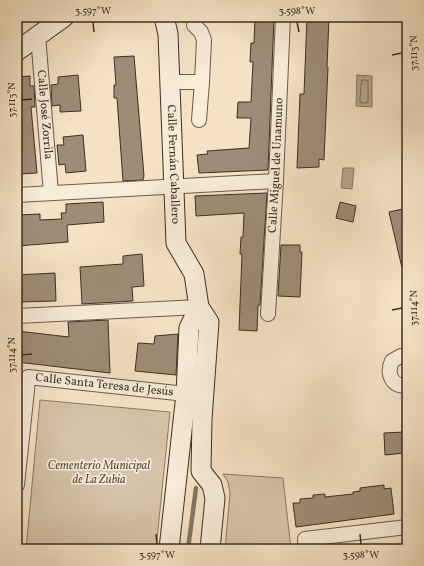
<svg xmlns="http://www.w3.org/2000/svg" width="424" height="566" viewBox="0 0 424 566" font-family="Vollkorn,serif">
  <rect width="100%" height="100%" fill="#f6e3c6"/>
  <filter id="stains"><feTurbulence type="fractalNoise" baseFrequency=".005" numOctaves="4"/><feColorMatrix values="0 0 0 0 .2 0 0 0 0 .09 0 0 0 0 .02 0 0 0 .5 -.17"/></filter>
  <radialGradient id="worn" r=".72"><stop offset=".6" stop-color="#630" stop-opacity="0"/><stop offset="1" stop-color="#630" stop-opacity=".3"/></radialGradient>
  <!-- green -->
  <path fill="#d6c4aa" stroke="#897a66" d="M 40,400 L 170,412 L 156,549 L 26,549 Z
    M 223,474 L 283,478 L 291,549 L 225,549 L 230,493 L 228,482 Z"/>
  <!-- water -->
  <path fill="#b7a68e" stroke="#867663" d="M 357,75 L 372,76 L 372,107 L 356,106 Z
    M 343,168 L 354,168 L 352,189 L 341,188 Z"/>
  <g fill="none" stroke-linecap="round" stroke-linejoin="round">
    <!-- shore -->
    <path stroke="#7a6a58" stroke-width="1" d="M 362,80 L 367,80 L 368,81 L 368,101 L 367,103 L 361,103 L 360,101 Z"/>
    <!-- stream -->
    <path stroke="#867663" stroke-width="4.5" d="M 188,549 L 196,488"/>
  </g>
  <!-- building -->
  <path fill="#9d8d77" stroke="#3c2f22" d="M 255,17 L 274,17 L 268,170 L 199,173 L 197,155 L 208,154 L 207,151 L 249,148 L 251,118 L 237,118 L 238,102 L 251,102 L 253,62 L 250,62 L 251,43 L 254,43 Z
    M 307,17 L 329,17 L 327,67 L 328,67 L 324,160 L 319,159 L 319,167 L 297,168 L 300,94 L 304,94 Z
    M 134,56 L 144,176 L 143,180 L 123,181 L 117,98 L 114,98 L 114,85 L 116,85 L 114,57 Z
    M 78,75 L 81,111 L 60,112 L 60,105 L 52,106 L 51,85 L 58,84 L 58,77 Z
    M 30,76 L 30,86 L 34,86 L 35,107 L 31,107 L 37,173 L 17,174 L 17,77 Z
    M 83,135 L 86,171 L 66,173 L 65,164 L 59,165 L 57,145 L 64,145 L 63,137 Z
    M 267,193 L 260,305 L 258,305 L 257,331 L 239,330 L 242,254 L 240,254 L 241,237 L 243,237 L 244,213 L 196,216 L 195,196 Z
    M 103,202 L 104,222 L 67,225 L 68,242 L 17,246 L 17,215 L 40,214 L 40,220 L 62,219 L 61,213 L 66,213 L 66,204 Z
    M 340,202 L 356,206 L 353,222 L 336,218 Z
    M 407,208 L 407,267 L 402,268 L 389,212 Z
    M 281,245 L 300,245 L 300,252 L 302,252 L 300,297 L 278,296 Z
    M 142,254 L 144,286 L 132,287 L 133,301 L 82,304 L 80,267 L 123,264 L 123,256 Z
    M 55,273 L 56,301 L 17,302 L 17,275 Z
    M 108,320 L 110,373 L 17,362 L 17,331 L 69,337 L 68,322 Z
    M 178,334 L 176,375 L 135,371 L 138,343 L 154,344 L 155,336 Z
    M 404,432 L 405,453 L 385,455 L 384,433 Z
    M 384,485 L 384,489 L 391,488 L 394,514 L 296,527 L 293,503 L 300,503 L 300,499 L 313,498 L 313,495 L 325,494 L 325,497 L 353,494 L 353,492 L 360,491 L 360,488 Z"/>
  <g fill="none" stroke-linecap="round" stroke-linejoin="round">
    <defs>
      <g id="street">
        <path id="s1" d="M 38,36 L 51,193"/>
        <path d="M 170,82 L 202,82 L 204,40 L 201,32 L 194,25"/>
        <path d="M 199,120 L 202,82"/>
        <path d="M 17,195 L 276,181"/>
        <path id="s2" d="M 268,314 L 276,181 L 283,17"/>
        <path d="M 17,316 L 199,307"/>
        <path d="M 407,356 L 401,356 L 392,361 C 386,374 392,387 407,386"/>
        <path id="s3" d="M 17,389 L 27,390 L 28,377 L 186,394"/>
        <path d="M 17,485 L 27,390"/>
        <path d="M 306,549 L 305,539 L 407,527"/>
      </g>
      <g id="secondary">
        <path id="s4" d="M 164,17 L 168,34 L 176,243 L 194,274 L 199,307 L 209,322 L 202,419 L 201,471 L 212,485 L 215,498 L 210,549"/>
        <path d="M 17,51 L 64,17"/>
        <path d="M 169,549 L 186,394 L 189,328 L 199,307"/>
      </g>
    </defs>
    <!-- street casing -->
    <use href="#street" stroke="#6a5c4b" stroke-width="16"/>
    <!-- secondary casing -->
    <use href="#secondary" stroke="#3c2f22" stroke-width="21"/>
    <!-- street -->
    <use href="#street" stroke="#f9edda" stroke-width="14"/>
    <!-- secondary -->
    <use href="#secondary" stroke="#f9edda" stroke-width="19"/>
  </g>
  <!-- ticks -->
  <path fill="none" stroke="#3c2f22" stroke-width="1.5" d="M 93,22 L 94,32M 297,22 L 299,32M 392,55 L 402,53M 22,100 L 32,99M 392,310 L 402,308M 22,355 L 32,354M 156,534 L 157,544M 360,534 L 361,544"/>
  <g text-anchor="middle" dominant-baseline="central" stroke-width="3.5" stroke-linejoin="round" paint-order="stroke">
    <!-- street labels -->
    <g font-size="12" fill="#3c2f22" stroke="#f9edda">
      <text stroke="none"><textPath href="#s1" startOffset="79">Calle José Zorrila</textPath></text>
      <text stroke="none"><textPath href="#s4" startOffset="148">Calle Fernán Caballero</textPath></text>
      <text stroke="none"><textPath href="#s2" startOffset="149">Calle Miguel de Unamuno</textPath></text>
      <text stroke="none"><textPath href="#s3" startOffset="100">Calle Santa Teresa de Jesús</textPath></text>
    </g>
    <!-- park labels -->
    <g font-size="12" font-style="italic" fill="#5b4d3d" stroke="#f9edda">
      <text x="99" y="466">Cementerio Municipal<tspan x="99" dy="14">de La Zubia</tspan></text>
    </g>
  </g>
  <!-- margin -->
  <rect width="424" height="566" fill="none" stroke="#f6e3c6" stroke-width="44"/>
  <rect x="22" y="22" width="380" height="522" fill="none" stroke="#3c2f22" stroke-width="1.5"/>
  <g font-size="10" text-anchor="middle" fill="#3c2f22">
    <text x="93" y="14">3.597°W</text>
    <text x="297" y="14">3.598°W</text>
    <text transform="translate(413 53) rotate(-90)" y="4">37.113°N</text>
    <text transform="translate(11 100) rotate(-90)" y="4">37.113°N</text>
    <text transform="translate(413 308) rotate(-90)" y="4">37.114°N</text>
    <text transform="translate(11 355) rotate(-90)" y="4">37.114°N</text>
    <text x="157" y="558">3.597°W</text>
    <text x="361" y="558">3.598°W</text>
  </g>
  <rect width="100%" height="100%" filter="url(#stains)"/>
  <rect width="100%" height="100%" fill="url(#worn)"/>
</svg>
